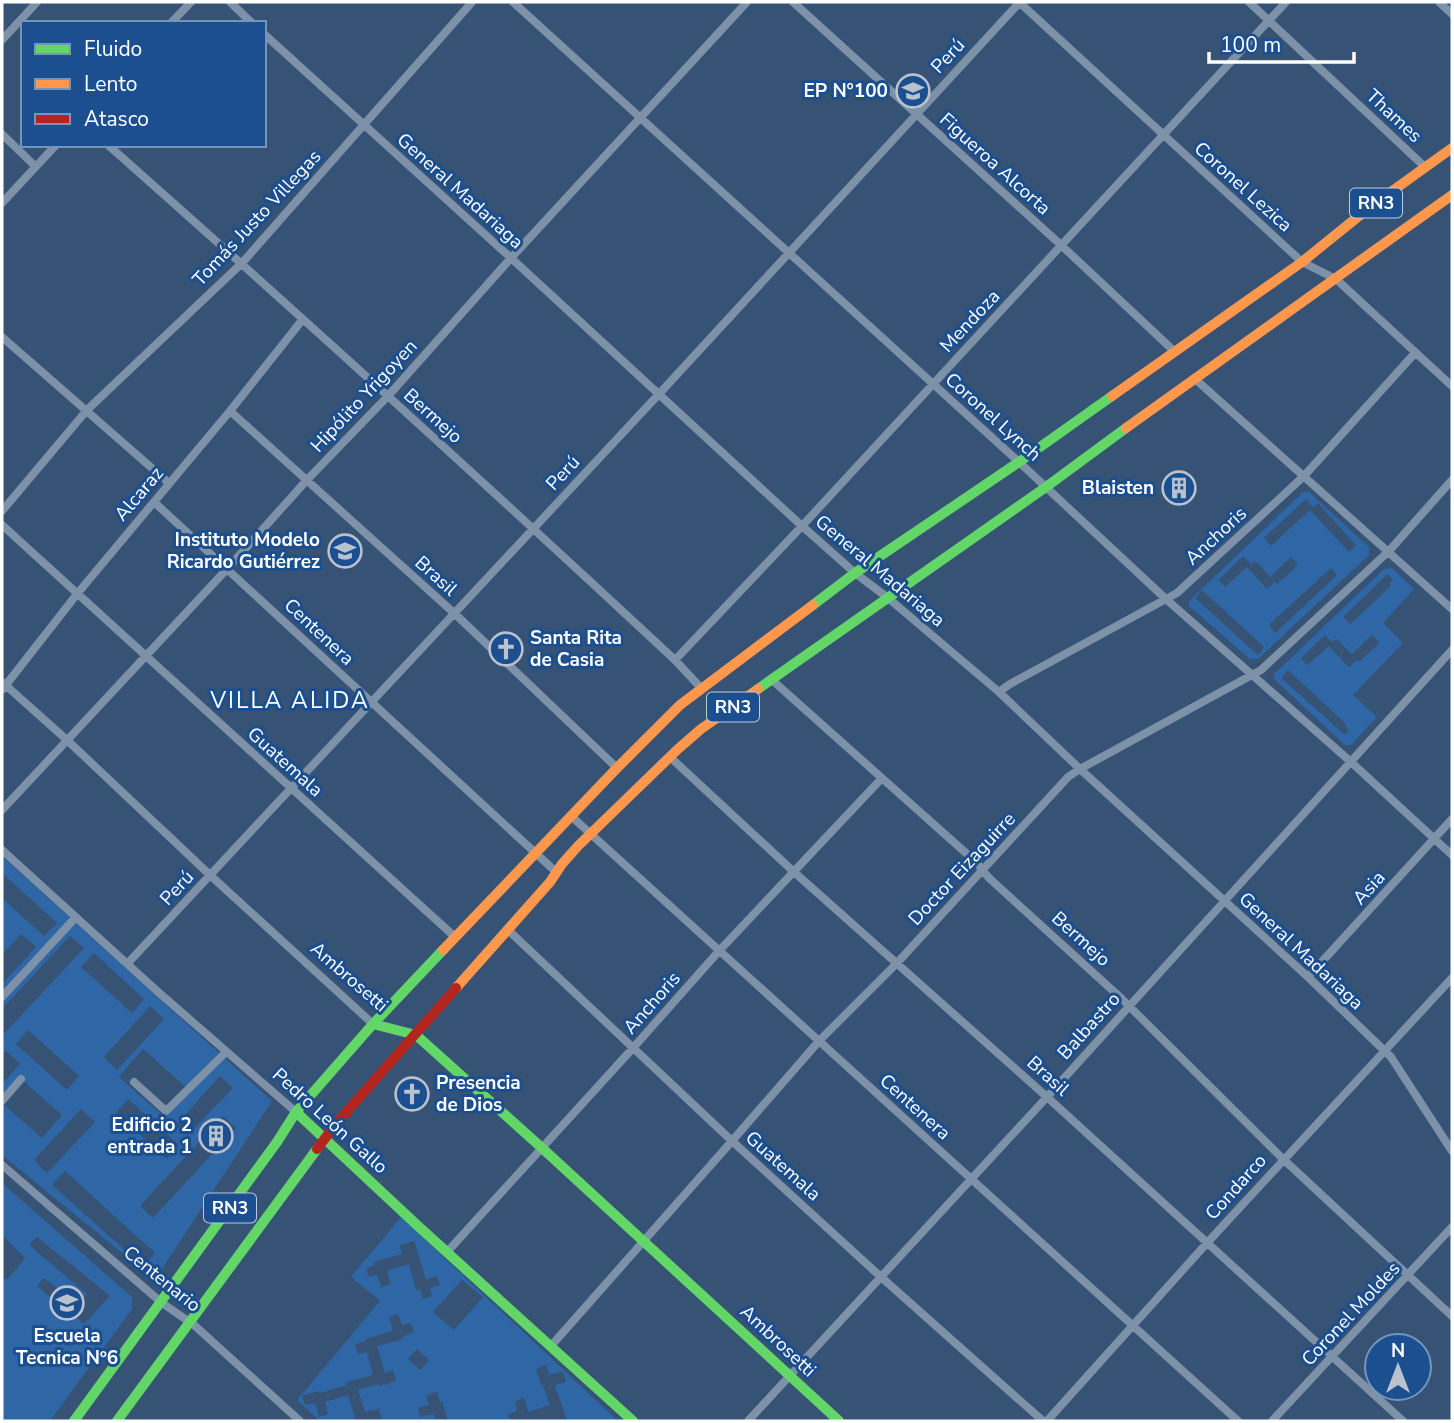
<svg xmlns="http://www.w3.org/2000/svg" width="1454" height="1423" viewBox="0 0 1454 1423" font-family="'Nunito Sans',sans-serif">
  <rect width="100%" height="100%" fill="#365274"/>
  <!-- green -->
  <path fill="#2f66a5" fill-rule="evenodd" d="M 1303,492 L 1309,492 L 1369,547 L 1369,555 L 1258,659 L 1250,659 L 1189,606 L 1189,601 ZM 1306,499 L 1313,507 L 1271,546 L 1264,538 ZM 1318,503 L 1356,545 L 1349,552 L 1310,510 ZM 1243,556 L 1251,564 L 1255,561 L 1275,582 L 1267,589 L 1247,567 L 1225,587 L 1219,580 ZM 1291,557 L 1298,565 L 1277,584 L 1271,576 ZM 1331,568 L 1337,575 L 1275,633 L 1269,625 ZM 1202,590 L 1264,647 L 1258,655 L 1195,598 Z
    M 1392,568 L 1414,589 L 1383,623 L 1403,643 L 1353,695 L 1377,717 L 1351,745 L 1345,745 L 1274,679 L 1274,674 L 1384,569 ZM 1388,574 L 1393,580 L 1389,584 L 1391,586 L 1350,624 L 1343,617 ZM 1325,635 L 1332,642 L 1337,639 L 1357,660 L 1349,667 L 1329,646 L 1307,665 L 1301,658 ZM 1372,635 L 1379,643 L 1359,662 L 1352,654 ZM 1288,670 L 1346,724 L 1345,726 L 1349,731 L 1345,735 L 1281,678 Z
    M 2,856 L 272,1101 L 160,1272 L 149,1275 L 2,1155 L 2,1103 L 42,1138 L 62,1115 L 21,1079 L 2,1101 L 2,1084 L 20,1064 L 6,1051 L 2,1056 L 2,1036 L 84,948 L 70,936 L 2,1009 L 2,984 L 36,947 L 21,934 L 2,955 L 2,898 L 44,936 L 57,923 L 2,873 ZM 94,953 L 144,999 L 132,1013 L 81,967 ZM 150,1006 L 164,1019 L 117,1070 L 104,1057 ZM 28,1030 L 79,1076 L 67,1090 L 16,1044 ZM 143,1049 L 190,1091 L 172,1110 L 161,1114 L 119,1077 ZM 220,1076 L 233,1088 L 187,1136 L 176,1125 ZM 128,1099 L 179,1145 L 167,1159 L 116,1113 ZM 81,1109 L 95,1122 L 47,1173 L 34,1160 ZM 223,1116 L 236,1128 L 153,1218 L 140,1206 ZM 65,1171 L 155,1253 L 143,1266 L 52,1185 Z
    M 2,1183 L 132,1297 L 132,1309 L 50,1421 L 2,1421 L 2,1276 L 7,1280 L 25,1258 L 2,1235 ZM 37,1237 L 110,1296 L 84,1324 L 37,1286 L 44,1278 L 78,1304 L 87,1294 L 29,1245 Z
    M 401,1217 L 618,1421 L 567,1421 L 555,1385 L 566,1382 L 563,1371 L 549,1375 L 546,1365 L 536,1369 L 541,1385 L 543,1385 L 550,1405 L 528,1412 L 524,1398 L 515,1401 L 517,1411 L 508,1414 L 510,1421 L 448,1421 L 442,1402 L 440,1402 L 437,1392 L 426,1395 L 429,1405 L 418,1408 L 420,1417 L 434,1414 L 436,1421 L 374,1421 L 382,1419 L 379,1409 L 365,1412 L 358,1390 L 379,1384 L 380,1386 L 396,1381 L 393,1370 L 385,1373 L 377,1346 L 403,1339 L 403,1336 L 414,1333 L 411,1323 L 402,1325 L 398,1314 L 389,1317 L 393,1331 L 366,1339 L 366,1341 L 355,1344 L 358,1354 L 367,1352 L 373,1375 L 347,1382 L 347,1385 L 320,1393 L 319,1391 L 302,1396 L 305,1405 L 315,1403 L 319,1417 L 328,1414 L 325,1402 L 348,1395 L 356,1421 L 320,1421 L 297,1400 L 380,1301 L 351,1277 ZM 414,1241 L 426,1280 L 437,1276 L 440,1285 L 430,1288 L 432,1296 L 423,1299 L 420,1289 L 416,1290 L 409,1264 L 387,1271 L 391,1284 L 381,1287 L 377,1275 L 369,1277 L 366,1269 L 375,1265 L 374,1262 L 402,1254 L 400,1245 ZM 462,1280 L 483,1297 L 454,1330 L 433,1312 ZM 417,1349 L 429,1360 L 420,1370 L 408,1359 Z"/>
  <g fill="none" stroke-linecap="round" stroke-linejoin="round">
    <!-- street -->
    <path stroke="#7d92a8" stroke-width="8" d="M 230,2 L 252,23
      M 513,2 L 1019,462 L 1167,600 L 1351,762 L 1452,855
      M 793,2 L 1061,245 L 1174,351
      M 1019,2 L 1302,262 L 1336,279 L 1452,386
      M 1249,2 L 1426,168
      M 1439,2 L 1452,14
      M 171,23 L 191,2
      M 264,34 L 511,258 L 802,526 L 855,573 L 888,598 L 999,692 L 1080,769 L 1308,977 L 1391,1057 L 1452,1151
      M 2,40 L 37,2
      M 2,134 L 35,166
      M 108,145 C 299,314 488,486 675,660 L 701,688
      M 2,203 L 56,145
      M 2,337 L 169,483
      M 1194,378 L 1452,609
      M 230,411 L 454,613 L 617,768
      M 154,502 L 555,871
      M 2,511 L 87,410 L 242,263 L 472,2
      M 2,525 L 455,937
      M 675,660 L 802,526 L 1286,2
      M 772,680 L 976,862 L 989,878 L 1121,998 L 1283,1159 L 1452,1316
      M 2,682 L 67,740 L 211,876 L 373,1024
      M 2,690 L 77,594 L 230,411 L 303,319
      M 999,692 L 1010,684 L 1177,593 L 1304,476 L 1415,353
      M 670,757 L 794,872 L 1047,1097 L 1403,1421
      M 2,810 L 227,569 L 306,481 L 388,396 L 511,258 L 747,2
      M 571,816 L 1238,1421
      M 2,850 L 157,991 L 296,1112
      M 507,929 L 732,1141 L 881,1277 L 1043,1421
      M 128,963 L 659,394 L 1020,2
      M 1308,977 L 1452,819
      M 2,997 L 76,917
      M 134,1082 L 166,1111 L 226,1052
      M 2,1101 L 21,1079
      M 2,1165 L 162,1303 L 194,1325 L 300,1421
      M 447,1252 L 633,1048 L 719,951 L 882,778
      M 551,1346 L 732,1141 L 819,1041 L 897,963 L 1068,777 L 1080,769 L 1261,670 L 1389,551 L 1452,480
      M 748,1421 L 1047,1097 L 1452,650
      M 1047,1421 L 1207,1243 L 1452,978
      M 1272,1421 L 1452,1227"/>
    <!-- fast -->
    <path stroke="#63d668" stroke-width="10" d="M 813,605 L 855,573 L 1019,462 L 1112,396
      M 758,689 L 1046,487 L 1126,428
      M 373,1024 L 416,1035 L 542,1148 L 839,1421
      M 296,1112 L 418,1226 L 633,1421
      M 74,1421 L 277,1142 L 296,1112 L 373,1024 L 443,950
      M 117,1421 L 317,1149"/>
    <!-- slow -->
    <path stroke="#ff974d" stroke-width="10" d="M 1112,396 L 1302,262 L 1370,207 L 1452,148
      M 1126,428 L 1452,195
      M 443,950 L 617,768 L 680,705 L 813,605
      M 456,988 L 550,882 L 562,864 L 578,846 L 678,749 L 701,729 L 758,689"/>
    <!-- jam -->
    <path stroke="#b3261e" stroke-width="10" d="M 317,1149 L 335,1125 L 456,988"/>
  </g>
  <!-- icons -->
  <defs>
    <symbol id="school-ring" viewBox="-11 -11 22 22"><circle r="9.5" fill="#1b4f8f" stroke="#b9c2ce" stroke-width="1.5"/><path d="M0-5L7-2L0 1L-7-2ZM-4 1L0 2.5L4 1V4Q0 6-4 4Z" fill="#b9c2ce"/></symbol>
    <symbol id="building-ring" viewBox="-11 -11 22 22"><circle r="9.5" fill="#1b4f8f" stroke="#b9c2ce" stroke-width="1.5"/><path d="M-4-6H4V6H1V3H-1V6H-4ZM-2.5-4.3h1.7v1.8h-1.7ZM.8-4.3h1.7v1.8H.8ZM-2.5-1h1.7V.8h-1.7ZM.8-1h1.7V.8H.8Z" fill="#b9c2ce"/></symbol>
    <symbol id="church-ring" viewBox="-11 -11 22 22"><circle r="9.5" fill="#1b4f8f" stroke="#b9c2ce" stroke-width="1.5"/><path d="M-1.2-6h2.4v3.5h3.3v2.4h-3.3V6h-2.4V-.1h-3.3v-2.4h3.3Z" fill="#b9c2ce"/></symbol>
  </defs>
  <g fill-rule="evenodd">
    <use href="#school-ring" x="894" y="72" width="38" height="38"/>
    <use href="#building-ring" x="1160" y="469" width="38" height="38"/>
    <use href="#school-ring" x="326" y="532" width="38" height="38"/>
    <use href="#church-ring" x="487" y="630" width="38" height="38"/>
    <use href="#church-ring" x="393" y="1075" width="38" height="38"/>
    <use href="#building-ring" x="197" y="1117" width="38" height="38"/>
    <use href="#school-ring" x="48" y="1284" width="38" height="38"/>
  </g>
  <g text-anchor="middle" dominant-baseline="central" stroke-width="6" stroke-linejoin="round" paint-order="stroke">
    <!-- shield labels -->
    <g fill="#1b4f8f" stroke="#bbcadd" stroke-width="2">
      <rect x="1350" y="188.5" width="52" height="29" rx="5"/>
      <rect x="707" y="692.5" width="52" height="29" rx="5"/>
      <rect x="204" y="1193.5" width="52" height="29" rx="5"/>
    </g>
    <g font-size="18" font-weight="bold" fill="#fff">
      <text x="1376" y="203">RN3</text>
      <text x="733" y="707">RN3</text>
      <text x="230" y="1208">RN3</text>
    </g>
    <!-- street labels -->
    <g font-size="19" fill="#fff" stroke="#1b4f8f">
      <text transform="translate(948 56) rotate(-47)">Perú</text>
      <text transform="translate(1394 116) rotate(43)">Thames</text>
      <text transform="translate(995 164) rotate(42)">Figueroa Alcorta</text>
      <text transform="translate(1243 187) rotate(42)">Coronel Lezica</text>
      <text transform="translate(460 191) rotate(42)">General Madariaga</text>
      <text transform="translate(257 218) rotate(-47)">Tomás Justo Villegas</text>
      <text transform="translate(970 321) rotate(-47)">Mendoza</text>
      <text transform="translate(364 396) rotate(-47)">Hipólito Yrigoyen</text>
      <text transform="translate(433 416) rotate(42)">Bermejo</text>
      <text transform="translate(993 417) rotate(42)">Coronel Lynch</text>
      <text transform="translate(563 473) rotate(-47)">Perú</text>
      <text transform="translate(139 494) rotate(-50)">Alcaraz</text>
      <text transform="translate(1216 536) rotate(-43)">Anchoris</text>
      <text transform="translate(880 571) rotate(40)">General Madariaga</text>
      <text transform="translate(436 576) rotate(42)">Brasil</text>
      <text transform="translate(319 632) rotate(43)">Centenera</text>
      <text transform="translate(285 762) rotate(42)">Guatemala</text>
      <text transform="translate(962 869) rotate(-47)">Doctor Eizaguirre</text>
      <text transform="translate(177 888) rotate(-47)">Perú</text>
      <text transform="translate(1369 888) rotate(-48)">Asia</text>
      <text transform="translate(1081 939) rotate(42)">Bermejo</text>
      <text transform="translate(1301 951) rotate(43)">General Madariaga</text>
      <text transform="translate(349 977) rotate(41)">Ambrosetti</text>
      <text transform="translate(652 1003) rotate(-49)">Anchoris</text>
      <text transform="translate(1089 1026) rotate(-48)">Balbastro</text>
      <text transform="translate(1048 1076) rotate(42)">Brasil</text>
      <text transform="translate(915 1107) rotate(42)">Centenera</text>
      <text transform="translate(330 1121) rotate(42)">Pedro León Gallo</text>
      <text transform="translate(783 1166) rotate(42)">Guatemala</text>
      <text transform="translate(1236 1187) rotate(-48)">Condarco</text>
      <text transform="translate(162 1279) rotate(39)">Centenario</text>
      <text transform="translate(1351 1314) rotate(-47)">Coronel Moldes</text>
      <text transform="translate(778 1341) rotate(43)">Ambrosetti</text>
    </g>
    <!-- poi labels -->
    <g font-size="19" font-weight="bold" fill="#fff" stroke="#1b4f8f" text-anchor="end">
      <text x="888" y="91">EP N°100</text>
      <text x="1154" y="488">Blaisten</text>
      <text x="320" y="540">Instituto Modelo<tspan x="320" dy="22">Ricardo Gutiérrez</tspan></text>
      <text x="530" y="638" text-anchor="start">Santa Rita<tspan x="530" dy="22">de Casia</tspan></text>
      <text x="436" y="1083" text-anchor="start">Presencia<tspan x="436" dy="22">de Dios</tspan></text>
      <text x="192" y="1125">Edificio 2<tspan x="192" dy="22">entrada 1</tspan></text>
      <text x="67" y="1336" text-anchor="middle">Escuela<tspan x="67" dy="22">Tecnica Nº6</tspan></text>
    </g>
    <!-- quarter labels -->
    <g font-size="23" letter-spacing="2" fill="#fff" stroke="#1b4f8f">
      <text x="290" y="700">VILLA ALIDA</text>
    </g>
  </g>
  <!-- border -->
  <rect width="1454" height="1423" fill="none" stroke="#ffffff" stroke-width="7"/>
  <!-- legend -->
  <rect x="21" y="21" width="245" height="126" fill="#1b4f8f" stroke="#7695bc" stroke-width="2"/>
  <rect x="35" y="44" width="35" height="10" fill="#63d668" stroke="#7695bc" stroke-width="2"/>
  <text x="84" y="56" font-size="21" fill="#ffffff">Fluido</text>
  <rect x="35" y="79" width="35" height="10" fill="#ff974d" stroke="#7695bc" stroke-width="2"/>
  <text x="84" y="91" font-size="21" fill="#ffffff">Lento</text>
  <rect x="35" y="114" width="35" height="10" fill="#b3261e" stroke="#7695bc" stroke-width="2"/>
  <text x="84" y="126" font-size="21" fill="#ffffff">Atasco</text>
  <!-- north arrow -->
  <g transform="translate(1398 1367)"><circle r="33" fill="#1b4f8f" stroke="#7695bc" stroke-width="2"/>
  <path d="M0-5L12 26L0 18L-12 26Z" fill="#b9c2ce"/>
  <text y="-10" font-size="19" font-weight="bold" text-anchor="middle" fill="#ffffff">N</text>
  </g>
  <!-- scale -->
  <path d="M1209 52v10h145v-10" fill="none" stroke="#ffffff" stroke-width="3.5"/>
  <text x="1220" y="52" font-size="21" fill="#ffffff" stroke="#1b4f8f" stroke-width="5" paint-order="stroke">100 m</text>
</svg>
